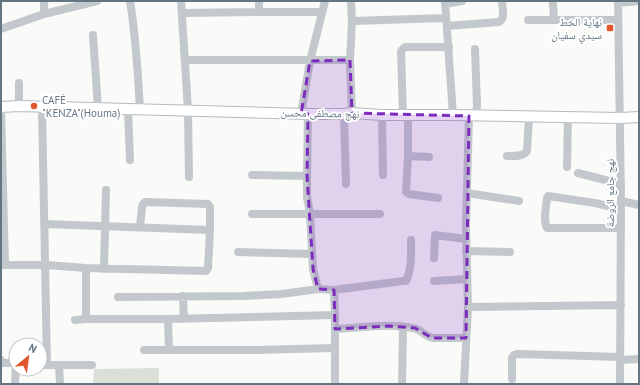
<svg xmlns="http://www.w3.org/2000/svg" width="640" height="385" viewBox="0 0 640 385" font-family="'PT Sans','Noto Naskh Arabic',sans-serif">
  <rect width="100%" height="100%" fill="#fafaf8"/>
  <!-- green -->
  <path fill="#dadfd7" d="M 159,368 L 159,384 L 93,384 L 94,369 Z"/>
  <g fill="none" stroke-linecap="round" stroke-linejoin="round">
    <defs>
      <path id="major" d="M 1,107 L 19,106 L 308,114 L 344,114 L 352,113 L 382,115 L 453,115 L 620,118 L 639,117"/>
    </defs>
    <!-- major casing -->
    <use href="#major" stroke="#b5babe" stroke-width="12"/>
    <!-- minor -->
    <path stroke="#c3c8cc" stroke-width="8" d="M 44,1 L 44,14
      M 130,1 C 136,37 138,73 140,110
      M 181,1 L 188,110 L 189,177
      M 259,1 L 259,12
      M 351,1 L 352,21 L 350,60 L 352,113
      M 445,1 L 453,115
      M 553,1 L 553,3 L 554,20
      M 618,1 L 621,201 L 620,384
      M 618,3 L 639,1
      M 445,4 L 462,1
      M 182,13 L 259,12 L 322,12
      M 528,20 L 618,20
      M 352,21 L 446,18
      M 447,26 L 499,22 C 506,18 502,8 502,1
      M 1,29 L 44,14 L 97,1
      M 93,35 L 98,109
      M 475,49 L 477,105 L 476,116
      M 185,60 L 350,60
      M 19,83 L 19,106
      M 1,107 L 5,265
      M 42,107 C 43,193 46,279 47,365
      M 128,110 L 130,160
      M 301,114 L 310,61 L 325,1
      M 308,114 L 307,176 L 307,197 L 310,214 L 313,269 L 318,289
      M 344,114 L 346,184
      M 382,115 L 383,175
      M 403,115 L 401,51 L 405,47 L 449,47
      M 408,115 L 408,156 L 406,192 L 409,194 L 438,198
      M 408,156 L 429,157
      M 507,156 C 514,156 523,157 527,151 L 529,116
      M 567,167 L 568,117
      M 578,173 L 621,184
      M 252,175 L 307,176
      M 467,193 L 519,201
      M 621,201 L 639,205
      M 621,209 L 595,203 L 548,196 L 547,198 C 546,207 543,220 547,228 L 621,228
      M 252,214 L 380,214
      M 44,224 L 210,230
      M 466,251 L 510,252
      M 238,252 L 312,254
      M 434,258 L 435,235 L 466,239
      M 1,265 L 46,265 L 86,268 L 206,271 L 208,268 L 210,230 L 210,207 L 208,204 L 145,202 L 143,204 L 142,207 L 140,227
      M 104,269 L 106,190
      M 434,281 L 467,279
      M 334,290 L 335,315 L 335,384
      M 183,296 L 184,319
      M 118,297 L 244,296 L 282,294 L 318,289 L 334,290 L 403,281 L 406,281 C 412,269 411,253 411,240
      M 468,307 L 621,305
      M 86,319 L 86,268
      M 168,319 L 169,350
      M 75,320 L 86,319 L 168,319 L 335,315
      M 335,329 C 361,328 387,323 413,328 C 420,329 425,336 432,338 L 466,338
      M 144,350 L 251,350 L 335,348
      M 1,360 L 3,363 L 16,363
      M 620,360 L 639,359
      M 40,365 L 92,365
      M 59,365 L 60,384
      M 512,379 L 512,358 L 514,355 L 518,354 L 620,357
      M 15,384 L 16,363
      M 402,384 L 403,327
      M 464,384 L 468,307 L 466,224 L 469,116"/>
    <!-- major -->
    <use href="#major" stroke="#fff" stroke-width="10"/>
  </g>
  <!-- marked area -->
  <path fill="#7b2cbf" fill-opacity="0.2" stroke="#7b2cbf" stroke-width="3" stroke-dasharray="8 5" stroke-linejoin="round" d="M 350,60 L 352,113 L 469,116 L 466,338 L 432,338 L 415,328 L 388,326 L 335,329 L 334,290 L 318,289 L 313,269 L 307,176 L 308,114 L 301,114 L 310,61 Z"/>
  <!-- markers -->
  <g fill="#e4572e" stroke="#fff" stroke-width="1.5">
    <rect x="606" y="24" width="8" height="8" rx="2"/>
    <circle cx="34" cy="106" r="4"/>
  </g>
  <g text-anchor="middle" dominant-baseline="central" stroke-width="4" stroke-linejoin="round" paint-order="stroke">
    <!-- poi labels -->
    <g font-size="11" fill="#657683" stroke="#fff" text-anchor="end">
      <text x="602" y="22">نهاية الخط<tspan x="602" dy="13">سيدي سفيان</tspan></text>
      <text x="42" y="100" text-anchor="start">CAFÉ<tspan x="42" dy="13">"KENZA"(Houma)</tspan></text>
    </g>
    <!-- street labels -->
    <g font-size="11" fill="#657683" stroke="#fff">
      <text transform="translate(320 113) rotate(1)">نهج مصطفى محسن</text>
      <text transform="translate(610 193) rotate(-90)">نهج جامع الروضة</text>
    </g>
  </g>
  <!-- border -->
  <rect width="640" height="385" fill="none" stroke="#657683" stroke-width="4"/>
  <!-- north arrow -->
  <g transform="translate(28 357) rotate(29)"><circle r="19" fill="#ffffff" stroke="#c1c8cd"/>
  <path d="M0-3L7 15L0 10L-7 15Z" fill="#e4572e"/>
  <text y="-6" font-size="11" font-weight="bold" text-anchor="middle" fill="#657683">N</text>
  </g>
</svg>
